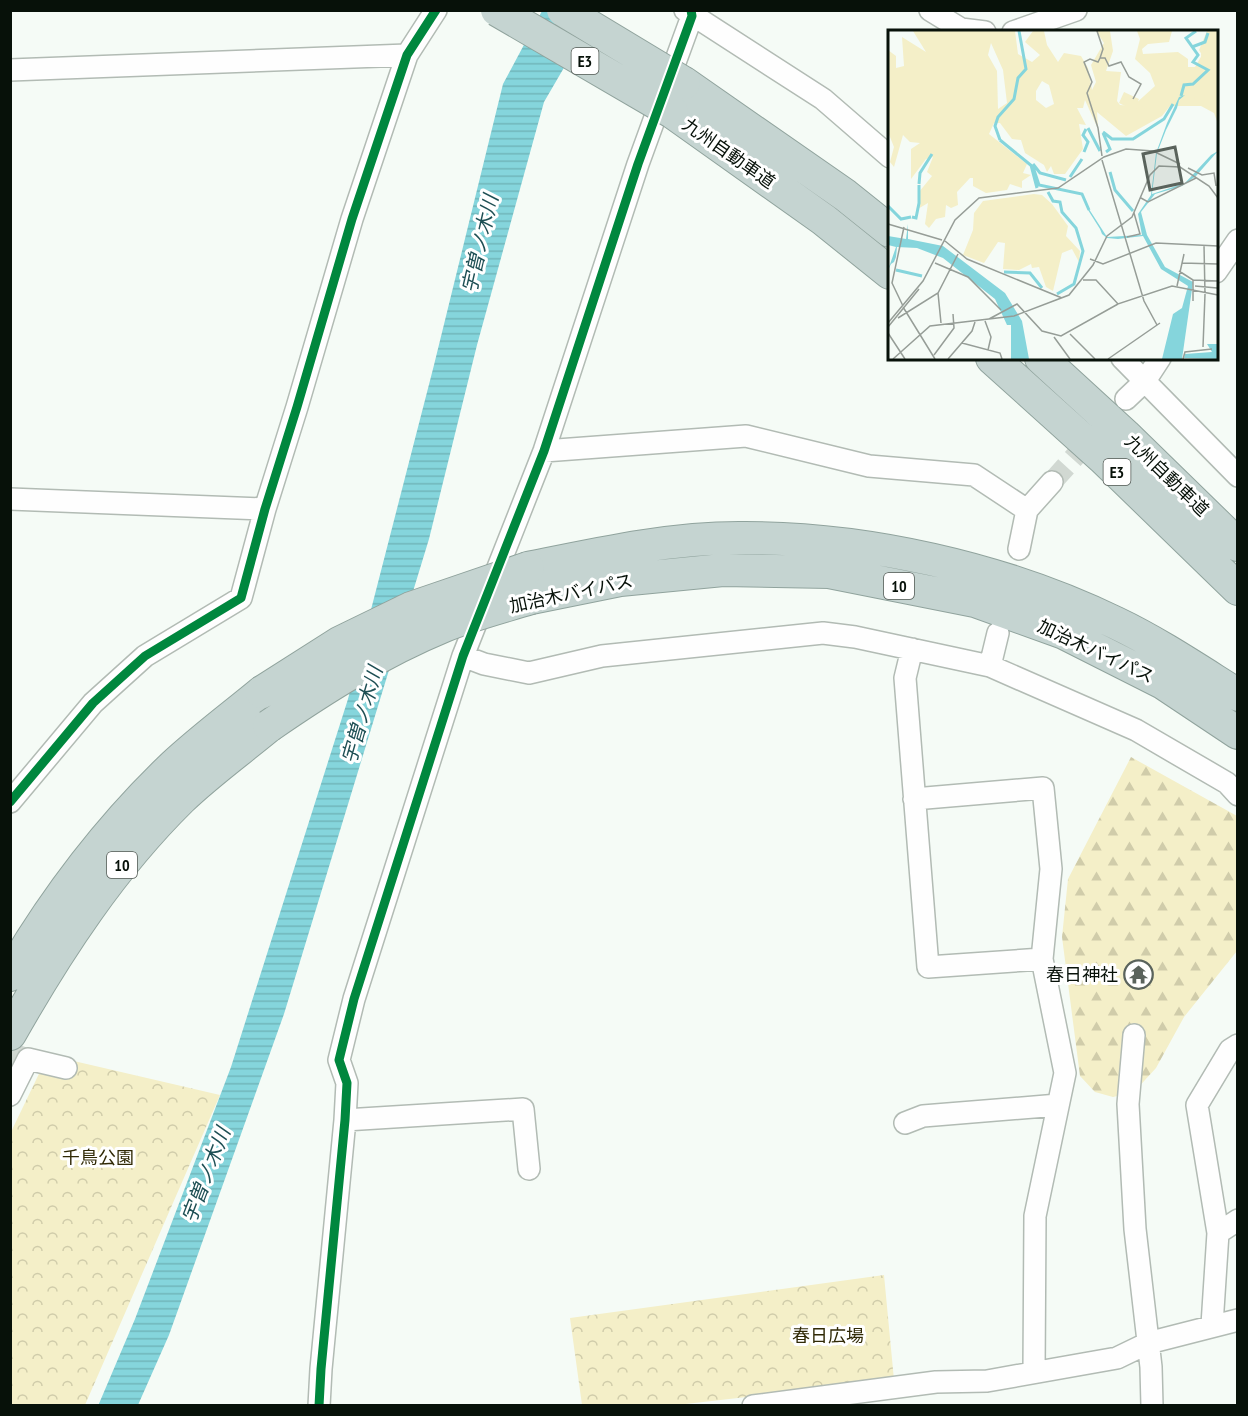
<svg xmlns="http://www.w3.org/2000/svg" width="1248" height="1416" viewBox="0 0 1248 1416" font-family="'PT Sans Narrow','Noto Sans JP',sans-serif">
  <defs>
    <pattern id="forest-firs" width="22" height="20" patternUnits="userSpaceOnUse" patternTransform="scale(1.5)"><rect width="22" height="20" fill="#f4efc8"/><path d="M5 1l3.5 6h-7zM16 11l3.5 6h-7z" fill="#d0ccaa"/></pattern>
    <pattern id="park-crowns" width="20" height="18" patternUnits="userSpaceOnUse" patternTransform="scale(1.5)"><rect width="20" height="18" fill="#f4efc8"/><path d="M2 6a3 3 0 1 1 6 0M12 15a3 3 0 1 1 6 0" fill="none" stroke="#d0ccaa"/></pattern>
    <pattern id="water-rules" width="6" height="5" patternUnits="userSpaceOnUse" patternTransform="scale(1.5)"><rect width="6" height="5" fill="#85d5dc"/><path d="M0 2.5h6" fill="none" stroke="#71b6bb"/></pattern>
  </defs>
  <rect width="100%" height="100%" fill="#f5fbf6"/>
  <!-- forest -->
  <path fill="url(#forest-firs)" d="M 1131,757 L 1237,816 L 1237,951 L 1184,1017 L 1156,1068 L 1134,1092 L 1113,1097 L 1095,1092 L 1080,1076 L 1062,937 L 1068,879 Z"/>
  <!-- park -->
  <path fill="url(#park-crowns)" d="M 48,1055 L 220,1095 L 85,1405 L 11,1405 L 10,1134 Z
    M 884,1275 L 894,1380 L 677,1405 L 582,1405 L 570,1318 Z"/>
  <!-- water -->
  <path fill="url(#water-rules)" d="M 542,11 L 597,11 L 544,102 L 477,345 L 429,539 L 284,1014 L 169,1335 L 138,1405 L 98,1406 L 135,1319 L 231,1067 L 348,699 L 434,365 L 503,84 Z"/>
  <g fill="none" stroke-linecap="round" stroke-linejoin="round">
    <!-- minor-tunnel -->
    <path stroke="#d1d8d2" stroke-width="21" stroke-dasharray="21 10" stroke-linecap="butt" d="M 1052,482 L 1096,433
      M 10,1053 L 28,1059"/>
    <defs>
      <path id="minor" d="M 685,10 L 823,99 L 890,157
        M 930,10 L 961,29 L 985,32
        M 1013,32 L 1076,10
        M 10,70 L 407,55
        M 1216,272 L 1238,240
        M 1122,358 L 1238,476
        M 1126,399 L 1145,381 L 1160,358
        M 544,451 L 746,436 L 869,466 L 974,475 L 1027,510 L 1019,549
        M 10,499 L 265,509
        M 1027,510 L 1052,482
        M 912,649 L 905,678 L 928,967 L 1042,959
        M 463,656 L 484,664 L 529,673 L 602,656 L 823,633 L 855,637 L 990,666 L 1136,730 L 1227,783 L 1238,795
        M 990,666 L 998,633
        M 914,799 L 1043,788 L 1051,869 L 1042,959 L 1065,1073 L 1035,1216 L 1034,1372
        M 10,802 L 93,703 L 145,656 L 241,598 L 265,509 L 297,407 L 352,219 L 407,55 L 436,10
        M 1134,1035 L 1128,1104 L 1135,1229 L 1151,1367 L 1152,1406
        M 10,1095 L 28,1059 L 66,1068
        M 345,1120 L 523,1109 L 529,1169
        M 905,1123 L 923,1116 L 1058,1105
        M 1218,1233 L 1238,1220
        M 1212,1325 L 1218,1233 L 1197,1105 L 1230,1050 L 1238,1045
        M 319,1406 L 321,1369 L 345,1120 L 347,1083 L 339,1060 L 354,999 L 463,656 L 544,451 L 638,164 L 692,16 L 691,10
        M 753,1406 L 936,1382 L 987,1381 L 1117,1358 L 1148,1343 L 1238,1320"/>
      <path id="highway" d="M 684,83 L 845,195 L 890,231
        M 672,112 L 824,220 L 890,273
        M 992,358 L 1103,458 L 1238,589
        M 1041,358 L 1125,435 L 1238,545
        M 528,568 C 597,554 668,538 739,538 C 864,537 1003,568 1116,623 C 1158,643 1198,670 1238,695
        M 531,598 L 620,580 L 723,570 L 829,572 L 975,601 L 1064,633 L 1163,683 L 1238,733
        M 10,975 C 55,898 109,827 174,765 C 202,739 233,716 262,692
        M 10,1034 C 58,949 112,867 181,799 C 208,773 240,750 269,726"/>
    </defs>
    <!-- minor casing -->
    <use href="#minor" stroke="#b2bbb4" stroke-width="24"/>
    <!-- highway casing -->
    <use href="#highway" stroke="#90a39d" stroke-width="34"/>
    <!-- minor -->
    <use href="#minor" stroke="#fefefe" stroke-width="21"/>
    <!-- highway -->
    <use href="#highway" stroke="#c5d4d1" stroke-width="32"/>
    <defs>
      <path id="highway-bridge" d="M 497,10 L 672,112
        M 563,10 L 684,83
        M 262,692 L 339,643 L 411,608 L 528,568
        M 269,726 C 324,688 381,652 444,626 C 471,615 502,607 531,598"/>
    </defs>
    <!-- highway-bridge casing -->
    <use href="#highway-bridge" stroke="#90a39d" stroke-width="34" stroke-linecap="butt"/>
    <!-- highway-bridge -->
    <use href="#highway-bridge" stroke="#c5d4d1" stroke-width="32"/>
    <defs>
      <path id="cycleway" d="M 10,802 L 93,703 L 145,656 L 241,598 L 265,509 L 297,407 L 352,219 L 407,55 L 436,10
        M 319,1406 L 321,1369 L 345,1120 L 347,1083 L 339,1060 L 354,999 L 463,656 L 544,451 L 638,164 L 692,16 L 691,10"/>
    </defs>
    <!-- cycleway casing -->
    <use href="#cycleway" stroke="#fff" stroke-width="13"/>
    <!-- cycleway -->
    <use href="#cycleway" stroke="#00873e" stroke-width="9"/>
  </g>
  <!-- icons -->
  <defs>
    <symbol id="temple-ring" viewBox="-11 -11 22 22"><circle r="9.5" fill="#fff" stroke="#5a635c" stroke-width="1.5"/><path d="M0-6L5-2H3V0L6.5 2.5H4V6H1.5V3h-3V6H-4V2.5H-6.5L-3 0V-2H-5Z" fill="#5a635c"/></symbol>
  </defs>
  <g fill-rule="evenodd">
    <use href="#temple-ring" x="1122" y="958" width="33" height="33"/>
  </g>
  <g text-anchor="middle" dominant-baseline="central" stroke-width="6" stroke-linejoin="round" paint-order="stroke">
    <!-- shield labels -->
    <g fill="#fff" stroke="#515853" stroke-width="1.5">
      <rect x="571.5" y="48" width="27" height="26" rx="4.5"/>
      <rect x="1103.5" y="459" width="27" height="26" rx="4.5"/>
      <rect x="884" y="573" width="30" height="26" rx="4.5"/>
      <rect x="107" y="852" width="30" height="26" rx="4.5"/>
    </g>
    <g font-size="16" font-weight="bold" fill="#071109">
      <text x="585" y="61">E3</text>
      <text x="1117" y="472">E3</text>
      <text x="899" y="586">10</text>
      <text x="122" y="865">10</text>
    </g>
    <!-- street labels -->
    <g font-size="18" fill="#071109" stroke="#fff">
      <text transform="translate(729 153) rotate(35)">九州自動車道</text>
      <text transform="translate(1167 475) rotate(44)">九州自動車道</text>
      <text transform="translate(571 593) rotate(-12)">加治木バイパス</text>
      <text transform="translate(1096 651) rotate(25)">加治木バイパス</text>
    </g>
    <!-- poi labels -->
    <g font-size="18" fill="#071109" stroke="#fff" text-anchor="end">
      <text x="1118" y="974">春日神社</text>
    </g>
    <!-- park labels -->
    <g font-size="18" fill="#302905" stroke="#fff">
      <text x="98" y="1157">千鳥公園</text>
      <text x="828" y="1335">春日広場</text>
    </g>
    <!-- water labels -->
    <g font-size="20" font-style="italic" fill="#1e4f54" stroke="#fff">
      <text transform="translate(480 244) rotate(-77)">宇曽ノ木川</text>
      <text transform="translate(362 715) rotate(-74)">宇曽ノ木川</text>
      <text transform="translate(206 1175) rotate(-69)">宇曽ノ木川</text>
    </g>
  </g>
  <!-- overview -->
  <g transform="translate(888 30)">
    <rect width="330" height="330" fill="#f5fbf6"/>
    <path d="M 25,1 L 127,1 L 130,24 L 144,32 L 152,25 L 137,12 L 145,1 L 156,1 L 159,15 L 170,32 L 176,23 L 193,26 L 200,38 L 204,60 L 208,52 L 203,35 L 216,13 L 208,1 L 222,1 L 225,21 L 218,41 L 233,42 L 229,71 L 232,75 L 245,76 L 267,56 L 262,43 L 247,29 L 252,9 L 249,1 L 284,1 L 281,12 L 260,14 L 254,19 L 255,24 L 290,22 L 300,29 L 300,37 L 307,37 L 314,25 L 311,20 L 319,1 L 330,1 L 330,94 L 326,83 L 313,76 L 282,76 L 274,86 L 238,106 L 209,82 L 210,99 L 197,70 L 195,78 L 189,78 L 198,95 L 191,94 L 195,119 L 177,144 L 166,144 L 163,136 L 159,142 L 156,135 L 137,123 L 133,110 L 124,109 L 112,93 L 106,93 L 101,104 L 139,134 L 135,143 L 143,145 L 134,151 L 134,158 L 122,154 L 119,160 L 98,163 L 85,156 L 85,148 L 82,148 L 69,162 L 70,175 L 63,178 L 58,175 L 57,187 L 48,189 L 41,198 L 37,194 L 40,173 L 28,180 L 32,172 L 31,162 L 44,146 L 39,142 L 45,127 L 38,129 L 23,149 L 23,119 L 32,113 L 22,112 L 15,105 L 6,137 L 2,132 L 6,117 L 0,102 L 0,20 L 8,26 L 8,38 L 16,36 L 14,7 L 38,22 ZM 103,13 L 115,40 L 119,73 L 110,79 L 109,41 L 100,25 ZM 154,51 L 161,55 L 166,74 L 158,78 L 148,70 L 148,61 ZM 146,164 L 154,165 L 164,174 L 180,196 L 178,206 L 192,221 L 191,232 L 184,219 L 174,223 L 165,261 L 158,257 L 151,237 L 144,238 L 143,234 L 131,240 L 115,239 L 117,213 L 110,212 L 96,233 L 75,225 L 85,200 L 86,183 L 95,171 Z" fill="#f4efc8" fill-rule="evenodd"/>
    <path d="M 318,21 L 325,31 L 322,48 L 330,61 L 300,70 L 300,63 L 314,41 L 313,24 ZM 236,62 L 251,69 L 248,79 L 255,76 L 258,82 L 245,87 L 241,78 L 231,73 Z" fill="#f4efc8"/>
    <path d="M 297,65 L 291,70 L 289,78 L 278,100 L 269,123 L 264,164 L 297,153 L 323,125 L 330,121 L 308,146 L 294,156 L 267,164 L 253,182 L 259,205 L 277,237 L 305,252 L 294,329 L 274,329 L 285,284 L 294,278 L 300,256 L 273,239 L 255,206 L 230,209 L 219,208 L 214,204 L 212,199 L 200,180 L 199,176 L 219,207 L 254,205 L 250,184 L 263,165 L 268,123 L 279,93 L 291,67 ZM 17,190 L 20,194 L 20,209 L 55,216 L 117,263 L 134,291 L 141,329 L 123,329 L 123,295 L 119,295 L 107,269 L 55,228 L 29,218 L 9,217 L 8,227 L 6,232 L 3,234 L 0,240 L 8,217 L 0,215 L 0,206 L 18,209 L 20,194 ZM 319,314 L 330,314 L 330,329 L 296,328 L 297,324 L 324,322 Z" fill="#85d5dc"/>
    <path fill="none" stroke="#85d5dc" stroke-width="3" d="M 304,17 L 317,12 L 320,3M 293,66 L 296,55 L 305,54 L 320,40 L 305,32 L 310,25 L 298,8 L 308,1M 200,98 L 212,121M 215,102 L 224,109 L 245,109 L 276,89 L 285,74M 215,103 L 222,119 L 218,122M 112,110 L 107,96 L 110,87 L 126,69 L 130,48 L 138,39 L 131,1M 112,110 L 145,137 L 151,155 L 194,164 L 201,180M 196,122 L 200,112 L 195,105 L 198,99M 145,134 L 152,143 L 178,150M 143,135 L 149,158M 222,142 L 227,160 L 245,181M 182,147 L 194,129M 31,154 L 32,143 L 44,124M 160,162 L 165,171 L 172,172 L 174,182 L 188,198 L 195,221 L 186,254 L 169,264M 0,176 L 13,189 L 23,187M 24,187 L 28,188 L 31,173 L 31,155M 8,240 L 34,246M 116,242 L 142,243 L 154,258"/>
    <path fill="none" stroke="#969d97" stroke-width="1.5" d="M 209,1 L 215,19 L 212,28M 212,28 L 210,32 L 202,29 L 196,32 L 204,52 L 199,63 L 210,98 L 214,126M 212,28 L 217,28 L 221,36 L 233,32 L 241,47 L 253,54 L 245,69M 214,130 L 256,271 L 269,295M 300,138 L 314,145 L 326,143 L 328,156M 253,168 L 260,172 L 308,148M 0,194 L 54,210M 239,207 L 252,204 L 246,183M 57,211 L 79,229 L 174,268M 316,215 L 317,264M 202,229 L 215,234 L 268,213 L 330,216M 47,233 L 80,247 L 113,280M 294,233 L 330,234M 291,241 L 305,250 L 305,271M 195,250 L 208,250 L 230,274 L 284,256 L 330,265M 305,250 L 330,251M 289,256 L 296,224M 307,256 L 329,258M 50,263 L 53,293M 15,276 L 4,253 L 16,197M 15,277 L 47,329M 10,288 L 50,263 L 70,224M 101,289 L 129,274 L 154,301 L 173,306 L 230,274M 97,291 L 103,307 L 100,320M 0,293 L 35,251 L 67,190 L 91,168 L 170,158 L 216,127 L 238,119 L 265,121 L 292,134M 0,297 L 31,259M 0,303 L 17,329M 182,304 L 207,329M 166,307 L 182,329M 74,313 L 112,323 L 114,329M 315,317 L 317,264M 46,325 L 66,298 L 65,284M 5,329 L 42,296 L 126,286 L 181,265 L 205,235 L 219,206 L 244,187 L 262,145 L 271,136 L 292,137 L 321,156 L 330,168M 60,329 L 84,301 L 87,292M 220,329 L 272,293M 295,329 L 297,322 L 324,319"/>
    <path fill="#5a635c" fill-opacity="0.15" stroke="#5a635c" stroke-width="3" d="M 287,117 L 294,153 L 262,160 L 255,124 Z"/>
    <rect width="330" height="330" fill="none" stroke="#071109" stroke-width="3"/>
  </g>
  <!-- border -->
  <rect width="1248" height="1416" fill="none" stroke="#071109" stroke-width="24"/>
</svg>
